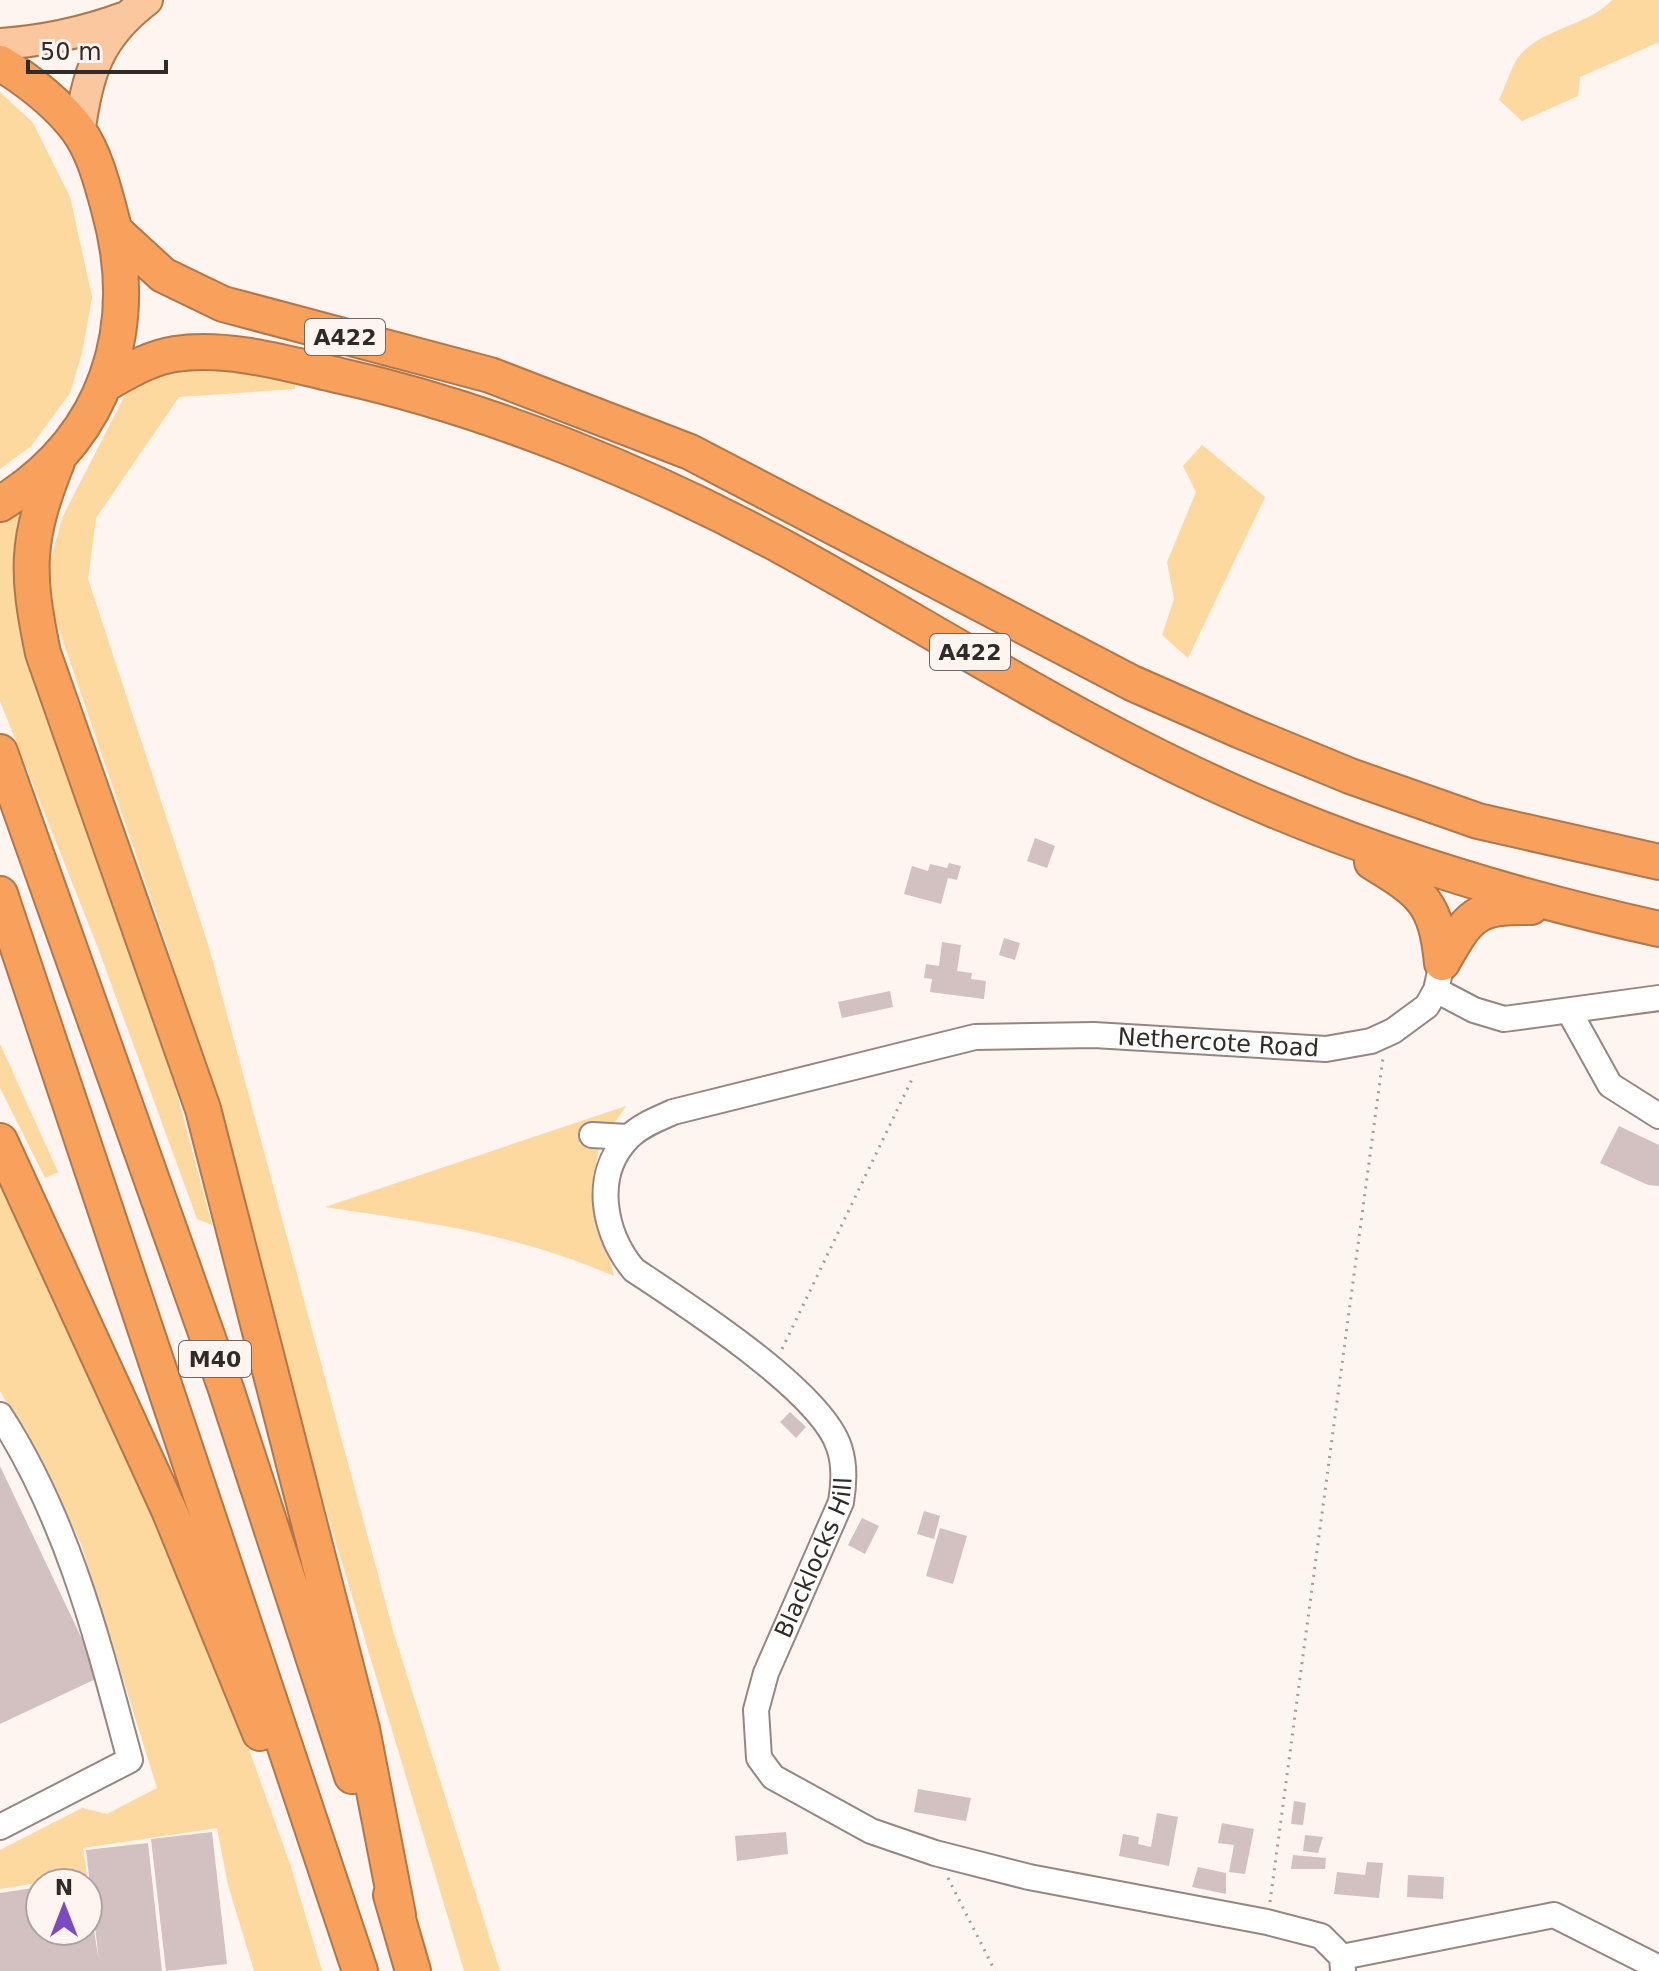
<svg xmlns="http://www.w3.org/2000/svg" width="1659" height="1971" viewBox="0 0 1659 1971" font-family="'DejaVu Sans',sans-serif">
  <rect width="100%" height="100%" fill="#fef4f0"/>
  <!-- green -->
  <path fill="#fdd89f" d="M 1612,0 L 1659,0 L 1659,42 L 1580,77 L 1578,96 L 1522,121 L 1499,100 C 1505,87 1510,71 1517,59 C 1539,28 1587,27 1612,0 Z
    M 0,92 L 33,123 L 70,197 L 92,297 L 82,353 L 70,393 L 31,446 L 0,469 Z
    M 214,367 L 294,379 L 295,389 L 179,397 L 96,518 L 88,579 L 208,944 L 394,1634 L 500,1971 L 464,1971 L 268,1315 L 219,1119 L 168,948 L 54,615 L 50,563 L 62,518 L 125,395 L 161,372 Z
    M 1202,445 L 1265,497 L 1188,658 L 1162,635 L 1174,599 L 1167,562 L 1196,492 L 1183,466 Z
    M 33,495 L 17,558 L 149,989 L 212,1225 L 197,1219 L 98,948 L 0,701 L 0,518 Z
    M 0,1044 L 58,1172 L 45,1178 L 0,1088 Z
    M 626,1106 L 599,1146 L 593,1189 L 614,1276 C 515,1233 429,1223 325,1207 Z
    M 0,1173 L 205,1627 L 291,1867 L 322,1971 L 254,1971 L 228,1885 L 217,1828 L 83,1848 L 87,1875 L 0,1889 L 0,1850 L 82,1808 L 107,1814 L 157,1788 L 81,1544 L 54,1486 L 0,1391 Z"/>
  <!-- building -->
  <path fill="#d3c1c1" d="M 1035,838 L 1055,846 L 1047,868 L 1027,861 Z
    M 949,863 L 961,866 L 957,880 L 948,878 L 941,904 L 904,894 L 912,866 L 928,871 L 930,864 L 947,868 Z
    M 1004,938 L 1020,943 L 1015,960 L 999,955 Z
    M 942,942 L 961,945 L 957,971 L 972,973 L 971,979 L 986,981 L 984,999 L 930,992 L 932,979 L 924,978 L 926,964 L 939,966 Z
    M 890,991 L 893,1007 L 842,1018 L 838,1002 Z
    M 1619,1126 L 1659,1145 L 1659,1186 L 1648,1185 L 1600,1163 Z
    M 790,1412 L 806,1427 L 796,1438 L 780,1422 Z
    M 0,1466 L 100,1677 L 0,1724 Z
    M 924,1511 L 940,1516 L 934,1539 L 917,1534 Z
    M 862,1518 L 879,1526 L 865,1554 L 848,1545 Z
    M 940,1528 L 967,1536 L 953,1584 L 926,1576 Z
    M 918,1789 L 971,1798 L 966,1821 L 914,1812 Z
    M 1294,1801 L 1306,1803 L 1303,1825 L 1291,1824 Z
    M 1157,1813 L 1178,1817 L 1169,1866 L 1119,1856 L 1123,1834 L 1139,1837 L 1138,1844 L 1151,1847 Z
    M 1222,1823 L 1254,1829 L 1245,1874 L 1229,1872 L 1234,1845 L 1218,1843 Z
    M 212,1832 L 227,1964 L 166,1971 L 151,1839 Z
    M 786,1832 L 788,1854 L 737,1861 L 735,1836 Z
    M 1305,1835 L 1323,1837 L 1318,1853 L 1303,1851 Z
    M 148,1843 L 162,1971 L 0,1971 L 0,1893 L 40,1887 L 40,1931 L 88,1931 L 90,1906 L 99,1961 L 86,1850 Z
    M 1293,1855 L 1326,1858 L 1325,1869 L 1291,1869 Z
    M 1367,1862 L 1383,1863 L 1379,1898 L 1334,1894 L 1337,1872 L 1365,1875 Z
    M 1198,1867 L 1226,1873 L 1226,1894 L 1192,1887 Z
    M 1408,1875 L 1444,1877 L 1443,1899 L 1407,1897 Z"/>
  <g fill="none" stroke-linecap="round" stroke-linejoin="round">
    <defs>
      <g id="minor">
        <path d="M 1436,990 L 1474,1010 L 1504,1019 L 1659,998"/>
        <path d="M 1570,1013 L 1610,1085 L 1659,1116"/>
        <path d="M 592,1135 L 628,1137"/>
        <path d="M 0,1415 C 68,1520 98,1641 130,1760 L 0,1827"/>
        <path d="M 1342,1957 L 1554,1915 L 1659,1968"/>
        <path id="s1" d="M 1343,1971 L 1342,1957 L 1321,1936 L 1267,1922 L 1029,1877 L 935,1853 L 871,1831 L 773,1777 L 759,1758 L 756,1710 L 766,1673 L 841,1502 C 844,1484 845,1464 839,1447 C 821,1391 685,1304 634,1270 C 604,1234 591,1175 629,1137 C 641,1125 658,1119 673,1112 L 975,1037 L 1094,1035 L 1326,1049 L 1371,1041 L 1393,1031 L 1427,1006 L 1436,990 L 1442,963"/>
      </g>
      <path id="major" d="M 0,44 C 44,41 82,33 123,18
        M 79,133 C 88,73 97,38 147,0"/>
      <path id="highway" d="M 0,63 C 29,81 57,102 78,130 C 94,152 102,183 109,209 C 142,328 107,438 0,504
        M 115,231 L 163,275 L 223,304 L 490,375 L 690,452 L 1132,683 L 1241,731 L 1350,776 L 1478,821 L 1659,862
        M 105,384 C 127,372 149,358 175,354 C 229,346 288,364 341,376 C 489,409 648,474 781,546 C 929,627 1072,720 1226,789 C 1365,852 1510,896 1659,929
        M 57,462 C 26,540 26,571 43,653 L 203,1109 L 362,1729 L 398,1915
        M 0,752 L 226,1389 L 352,1776
        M 1372,862 C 1423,893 1436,903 1442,963
        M 0,894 L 360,1971
        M 1442,963 C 1469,915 1475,906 1531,907
        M 0,1141 L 169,1510 L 260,1733
        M 391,1895 L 413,1971"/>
    </defs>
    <!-- minor casing -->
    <use href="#minor" stroke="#968682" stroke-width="28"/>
    <!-- major casing -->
    <use href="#major" stroke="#b1774a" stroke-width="34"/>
    <!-- highway casing -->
    <use href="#highway" stroke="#b1774a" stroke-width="38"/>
    <!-- path -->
    <path stroke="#a59c99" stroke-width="3" stroke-dasharray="2 6" stroke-linecap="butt" d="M 782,1349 L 914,1075
      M 948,1878 L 995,1971
      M 1270,1902 L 1383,1058"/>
    <!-- minor -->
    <use href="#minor" stroke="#fff" stroke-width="24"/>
    <!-- major -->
    <use href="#major" stroke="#fac79e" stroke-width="30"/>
    <!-- highway -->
    <use href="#highway" stroke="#f7a15d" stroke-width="34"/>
  </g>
  <g text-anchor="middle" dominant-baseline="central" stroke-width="6" stroke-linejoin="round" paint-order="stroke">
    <!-- shield labels -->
    <g fill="#fef4f0" stroke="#6e6764" stroke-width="2">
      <rect x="305" y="319" width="80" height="36" rx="6"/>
      <rect x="930" y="634" width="80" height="36" rx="6"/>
      <rect x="179" y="1341" width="72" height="36" rx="6"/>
    </g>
    <g font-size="22" font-weight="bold" fill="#302a28">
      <text x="345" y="337">A422</text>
      <text x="970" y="652">A422</text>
      <text x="215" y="1359">M40</text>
    </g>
    <!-- street labels -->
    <g font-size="24" fill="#302a28" stroke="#fef4f0">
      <text stroke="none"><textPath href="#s1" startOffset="1996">Nethercote Road</textPath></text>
      <text stroke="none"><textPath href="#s1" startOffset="854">Blacklocks Hill</textPath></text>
    </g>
  </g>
  <!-- north arrow -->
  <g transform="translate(64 1907)"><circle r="38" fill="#fef4f0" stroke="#aca3a0" stroke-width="2"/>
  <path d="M0-6L14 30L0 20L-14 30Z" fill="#7b49c1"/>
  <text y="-12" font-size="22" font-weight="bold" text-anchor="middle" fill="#302a28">N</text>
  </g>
  <!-- scale -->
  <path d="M28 60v12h138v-12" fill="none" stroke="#302a28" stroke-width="4"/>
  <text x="40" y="60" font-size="24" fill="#302a28" stroke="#fef4f0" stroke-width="6" paint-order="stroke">50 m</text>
</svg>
